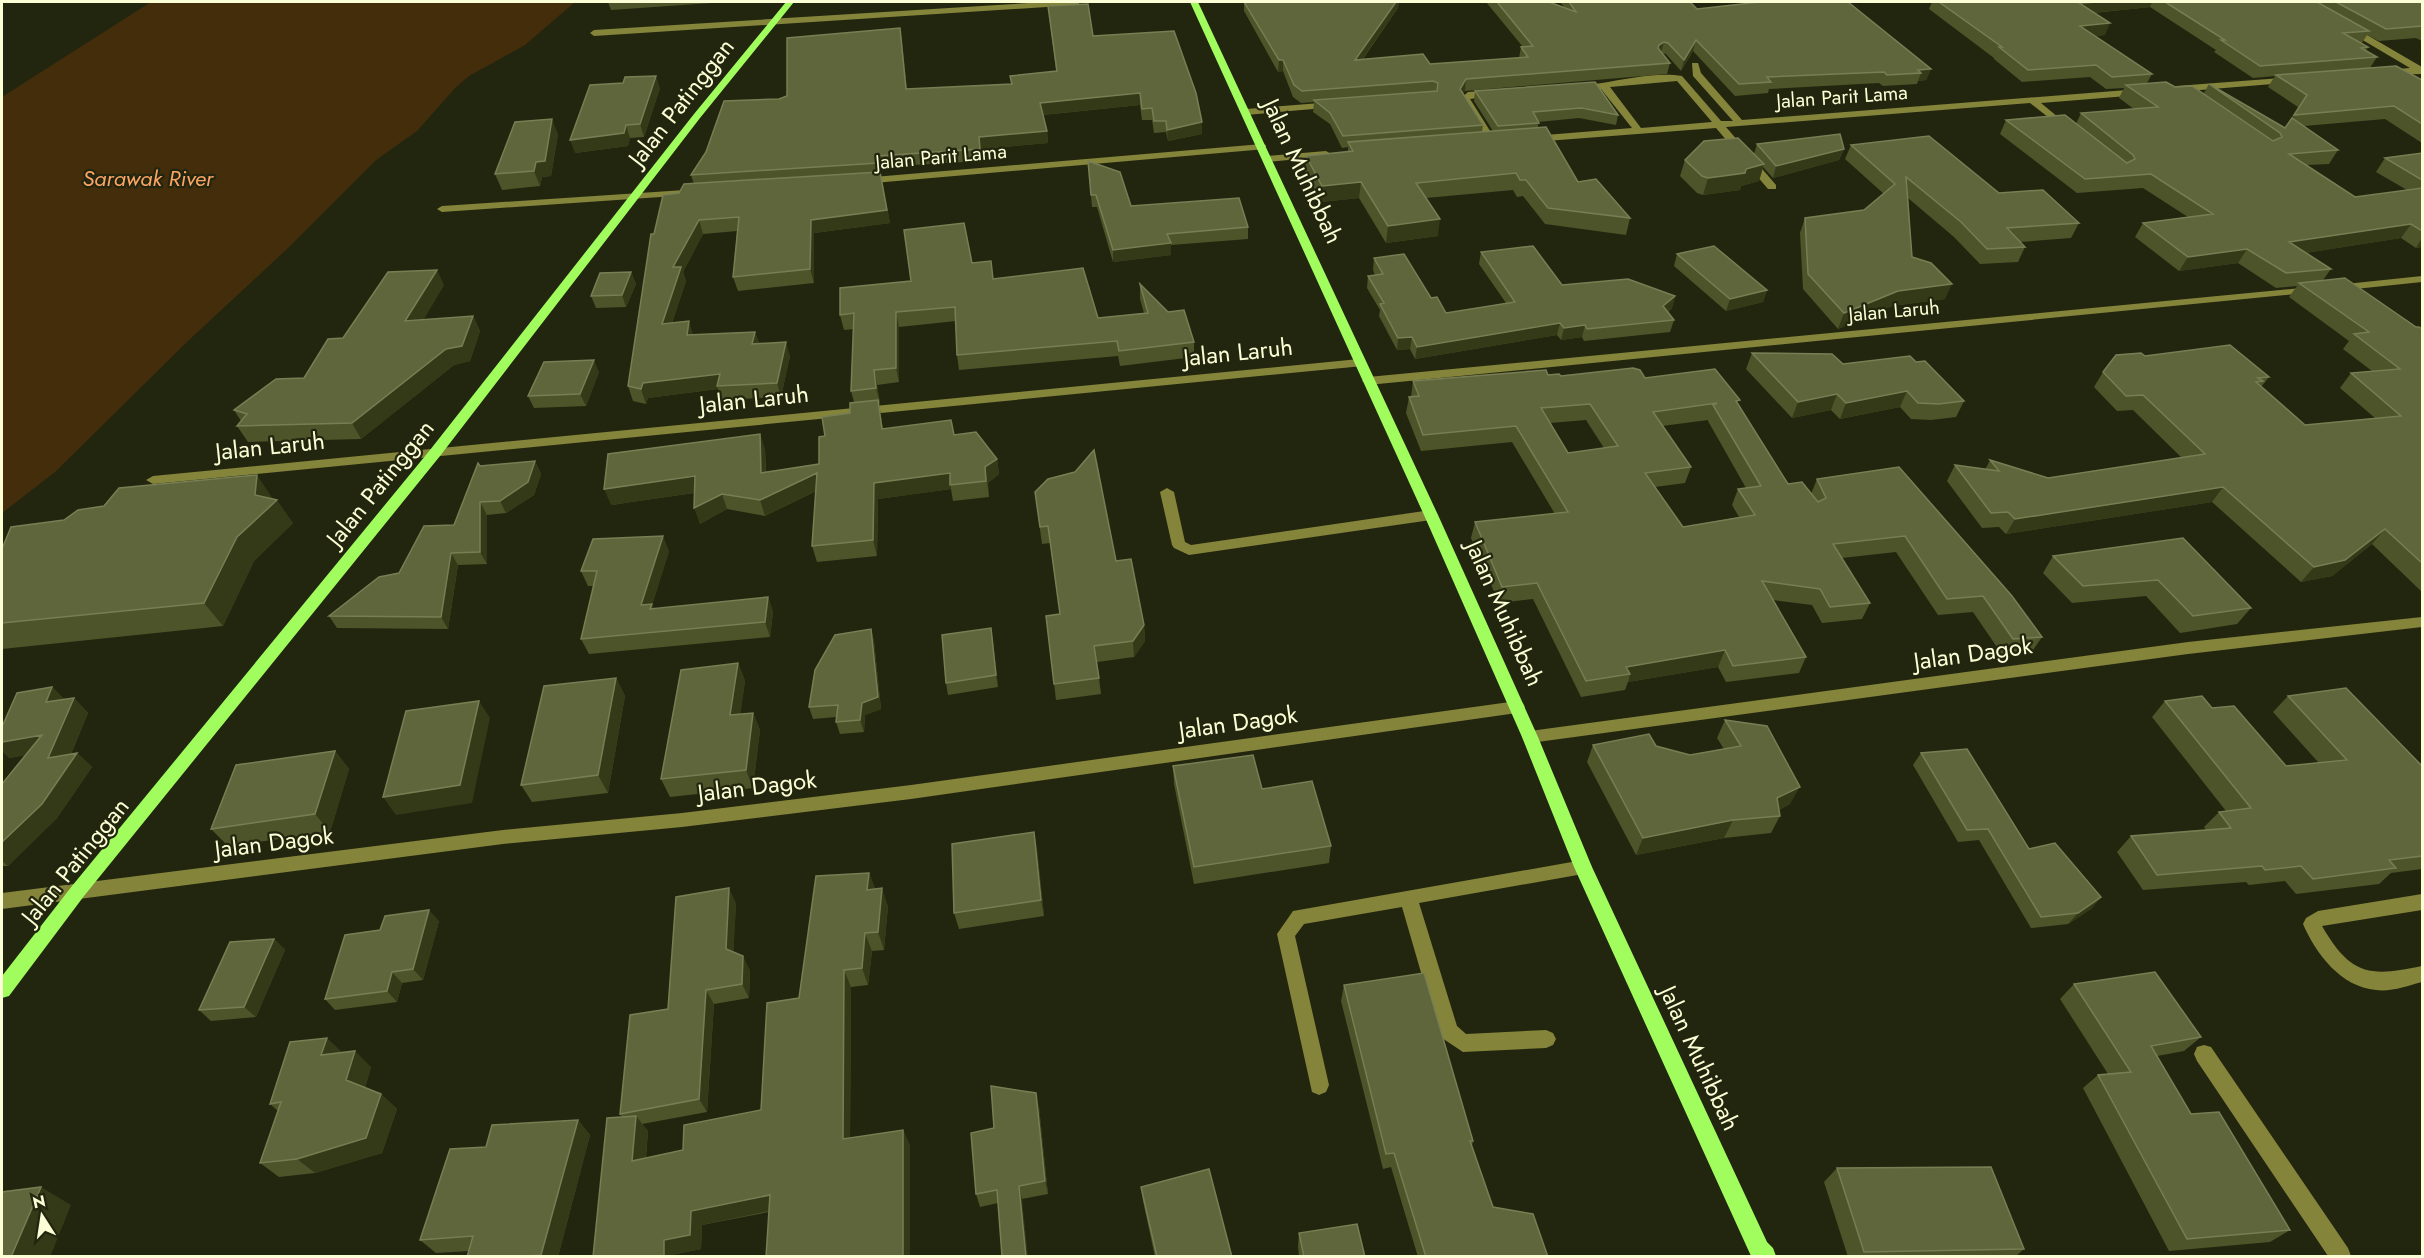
<svg xmlns="http://www.w3.org/2000/svg" width="2424" height="1258" viewBox="0 0 2424 1258" font-family="Jost,sans-serif">
  <rect width="100%" height="100%" fill="#23260f"/>
  <!-- water -->
  <path fill="#442d0b" d="M 151,2 L 575,2 L 525,45 L 469,76 L 456,87 L 417,131 L 376,160 L 287,249 L 188,341 L 55,472 L 2,513 L 2,97 Z"/>
  <g fill="none" stroke-linecap="round" stroke-linejoin="round">
    <!-- minor -->
    <path fill="#85843b" fill-rule="evenodd" d="M 1045,2 L 1081,2 L 1077,5 L 594,36 L 590,33 L 594,30 Z
      M 2344,25 L 2350,25 L 2422,67 L 2422,74 L 2382,75 L 2382,71 L 2385,70 L 2410,68 L 2344,29 Z
      M 1692,63 L 1698,63 L 1701,73 L 1742,120 L 2140,89 L 2145,92 L 2140,95 L 2041,103 L 2070,127 L 2070,131 L 2067,132 L 2030,103 L 1726,127 L 1776,185 L 1776,189 L 1768,189 L 1716,128 L 1533,142 L 1528,139 L 1533,136 L 1632,128 L 1601,89 L 1579,90 L 1574,87 C 1582,82 1593,85 1602,83 C 1627,79 1657,72 1682,76 L 1721,121 L 1733,121 L 1693,76 ZM 1677,81 L 1712,122 L 1641,128 L 1610,87 Z
      M 2293,77 L 2296,78 L 2296,82 L 2176,92 L 2171,89 L 2176,86 Z
      M 1496,90 L 1499,91 L 1499,95 L 1470,99 L 1497,142 L 1492,145 L 1487,142 L 1460,99 L 1468,92 Z
      M 1333,102 L 1336,103 L 1336,107 L 1246,115 L 1241,112 L 1246,109 Z
      M 1262,144 L 1266,145 L 1266,149 L 862,184 L 857,181 L 862,178 Z
      M 1326,151 L 1331,154 L 1330,156 L 1267,162 L 1262,159 L 1267,156 Z
      M 700,189 L 704,190 L 704,194 L 442,212 L 437,209 L 442,206 Z
      M 2422,276 L 2422,282 L 2336,291 L 2330,288 L 2336,285 Z
      M 2312,287 L 2318,290 L 2316,292 L 1368,385 L 1362,381 L 1368,377 Z
      M 1359,359 L 1363,360 L 1363,366 L 153,484 L 146,480 L 153,476 Z
      M 1167,488 L 1174,492 L 1185,542 L 1191,545 L 1431,510 L 1438,515 L 1431,520 L 1189,555 L 1174,548 L 1172,545 L 1160,492 Z
      M 2422,617 L 2422,627 L 2188,654 L 1530,743 L 1524,741 L 1522,737 L 1524,733 L 1530,731 L 2188,642 Z
      M 1517,701 L 1523,703 L 1525,707 L 1523,711 L 1517,713 L 911,799 L 682,827 L 503,844 L 2,909 L 2,893 L 503,830 L 682,813 L 911,785 Z
      M 1583,860 L 1589,862 L 1592,867 L 1589,872 L 1583,874 L 1419,903 L 1457,1026 L 1466,1034 L 1546,1030 L 1553,1033 L 1556,1039 L 1553,1045 L 1546,1048 L 1463,1052 L 1442,1038 L 1429,1000 L 1402,907 L 1304,924 L 1295,936 L 1329,1085 L 1326,1092 L 1319,1095 L 1312,1092 L 1277,934 L 1293,911 Z
      M 2422,894 L 2422,910 L 2322,926 C 2351,976 2370,977 2422,966 L 2422,982 C 2407,986 2391,992 2376,990 C 2341,987 2316,954 2303,924 L 2306,918 L 2318,911 Z
      M 2204,1045 L 2211,1047 L 2348,1248 L 2351,1256 L 2328,1256 L 2197,1061 L 2194,1054 L 2197,1047 Z"/>
    <!-- major -->
    <path fill="#a0fd5d" fill-rule="evenodd" d="M 786,2 L 794,2 L 700,118 L 440,456 L 84,896 L 9,996 L 2,998 L 2,976 L 72,886 L 430,450 L 694,114 Z
      M 1190,2 L 1198,2 L 1438,515 L 1538,737 L 1592,867 L 1767,1242 L 1773,1248 L 1776,1256 L 1751,1256 L 1574,867 L 1522,737 L 1424,515 Z"/>
  </g>
  <!-- wall -->
  <path fill="#4d5429" fill-rule="evenodd" d="M 608,2 L 726,2 L 611,10 Z
    M 1244,2 L 1399,2 L 1398,8 L 1363,59 L 1430,64 L 1519,58 L 1521,47 L 1523,47 L 1486,2 L 1549,2 L 1564,7 L 1560,2 L 1690,2 L 1697,9 L 1931,69 L 1926,80 L 1918,81 L 1917,84 L 1883,86 L 1879,83 L 1769,89 L 1768,93 L 1735,96 L 1693,51 L 1681,71 L 1666,54 L 1662,53 L 1670,63 L 1667,74 L 1465,91 L 1463,94 L 1483,125 L 1482,132 L 1493,131 L 1474,101 L 1475,91 L 1618,115 L 1616,125 L 1579,118 L 1538,122 L 1538,128 L 1578,182 L 1630,218 L 1626,235 L 1545,224 L 1523,196 L 1517,197 L 1513,190 L 1426,198 L 1438,236 L 1386,243 L 1359,198 L 1321,202 L 1305,172 L 1306,156 L 1348,152 L 1348,147 L 1342,148 L 1330,124 L 1313,112 L 1314,102 L 1301,103 L 1293,97 L 1283,71 L 1278,72 L 1244,11 Z
    M 1932,2 L 2422,2 L 2422,41 L 2416,38 L 2379,41 L 2367,35 L 2362,43 L 2361,43 L 2368,47 L 2366,51 L 2377,57 L 2370,68 L 2422,80 L 2422,143 L 2385,119 L 2304,126 L 2338,150 L 2329,164 L 2307,165 L 2355,197 L 2407,190 L 2376,172 L 2385,158 L 2422,153 L 2422,247 L 2416,248 L 2401,238 L 2305,253 L 2331,269 L 2323,280 L 2416,327 L 2422,329 L 2422,592 L 2372,544 L 2332,576 L 2301,582 L 2212,502 L 2006,534 L 1999,527 L 1982,528 L 1947,481 L 1955,465 L 1985,470 L 1990,460 L 2048,478 L 2182,458 L 2133,410 L 2117,411 L 2094,387 L 2103,372 L 2145,356 L 2269,377 L 2261,387 L 2305,425 L 2375,418 L 2340,388 L 2351,373 L 2372,371 L 2343,349 L 2349,341 L 2289,297 L 2297,286 L 2276,288 L 2238,263 L 2179,271 L 2135,237 L 2143,223 L 2188,217 L 2143,188 L 2077,193 L 2000,134 L 2006,120 L 2076,124 L 2081,113 L 2134,109 L 2119,98 L 2124,88 L 2106,89 L 2090,77 L 2022,82 L 1994,59 L 1994,58 L 1929,9 ZM 2150,7 L 2216,50 L 2214,52 L 2253,78 L 2275,76 L 2268,87 L 2298,107 L 2285,128 L 2209,84 L 2204,93 L 2175,87 L 2147,83 L 2152,74 L 2095,36 L 2105,35 L 2094,13 Z
    M 1048,6 L 1093,36 L 1202,134 L 1168,141 L 1166,132 L 1154,133 L 1152,120 L 1142,120 L 1140,105 L 1043,115 L 1047,131 L 1048,143 L 981,149 L 981,161 L 879,167 L 890,223 L 814,233 L 814,283 L 738,291 L 733,277 L 737,231 L 703,234 L 683,272 L 686,281 L 672,323 L 693,335 L 755,332 L 759,343 L 790,356 L 781,397 L 722,400 L 718,389 L 648,398 L 646,404 L 633,401 L 628,386 L 654,234 L 679,193 L 694,184 L 691,175 L 779,99 L 787,96 L 900,28 L 907,89 L 1011,85 L 1010,76 L 1056,71 Z
    M 660,88 L 644,137 L 630,138 L 628,146 L 575,153 Z
    M 558,134 L 551,176 L 542,177 L 540,186 L 502,190 L 495,174 Z
    M 1757,144 L 1844,149 L 1839,160 L 1773,178 L 1763,167 L 1759,181 L 1741,186 L 1740,190 L 1703,195 L 1697,193 L 1680,176 L 1685,160 L 1754,154 Z
    M 1851,145 L 1999,193 L 2079,223 L 2071,238 L 2020,242 L 2025,247 L 2018,262 L 1980,264 L 1954,237 L 1908,198 L 1912,257 L 1945,299 L 1892,306 L 1838,329 L 1803,289 L 1800,233 L 1805,218 L 1864,210 L 1884,194 L 1845,159 Z
    M 1088,161 L 1131,206 L 1248,227 L 1248,239 L 1171,245 L 1171,255 L 1113,262 L 1097,207 L 1092,207 Z
    M 1481,252 L 1562,285 L 1675,296 L 1672,308 L 1668,312 L 1674,320 L 1670,332 L 1584,341 L 1582,337 L 1561,340 L 1557,335 L 1415,359 L 1410,349 L 1397,350 L 1379,316 L 1380,310 L 1367,288 L 1368,276 L 1375,275 L 1373,270 L 1374,258 L 1431,298 L 1446,313 L 1506,303 L 1479,264 Z
    M 1677,254 L 1767,290 L 1763,302 L 1726,311 L 1674,266 Z
    M 972,263 L 993,279 L 1098,318 L 1144,313 L 1140,299 L 1140,284 L 1194,342 L 1194,357 L 1120,366 L 1118,356 L 959,370 L 957,355 L 956,321 L 899,327 L 899,382 L 877,385 L 880,403 L 878,403 L 883,429 L 954,435 L 997,459 L 999,474 L 988,483 L 989,497 L 953,501 L 951,489 L 878,499 L 877,556 L 817,562 L 812,546 L 816,491 L 765,516 L 727,509 L 700,524 L 694,493 L 611,505 L 765,449 L 766,472 L 819,464 L 825,436 L 850,413 L 854,402 L 851,391 L 854,329 L 844,330 L 840,315 L 911,281 Z
    M 631,272 L 636,284 L 626,307 L 596,308 L 591,296 Z
    M 444,285 L 423,320 L 473,316 L 480,331 L 470,361 L 454,365 L 361,439 L 248,442 L 237,426 L 241,421 L 234,410 L 304,378 L 343,338 Z
    M 1752,353 L 1843,364 L 1916,362 L 1964,401 L 1956,417 L 1931,420 L 1911,419 L 1900,407 L 1840,419 L 1831,410 L 1792,418 L 1746,369 Z
    M 599,372 L 586,406 L 534,408 L 528,396 Z
    M 1548,375 L 1561,376 L 1645,378 L 1738,405 L 1788,484 L 1811,494 L 1817,479 L 1899,467 L 2042,637 L 2031,653 L 2003,656 L 1973,612 L 1938,615 L 1896,552 L 1842,558 L 1870,603 L 1862,619 L 1822,623 L 1812,605 L 1773,600 L 1806,657 L 1799,673 L 1726,682 L 1718,667 L 1628,682 L 1625,690 L 1581,697 L 1533,599 L 1499,603 L 1471,538 L 1475,522 L 1555,514 L 1512,442 L 1421,451 L 1406,413 L 1409,397 L 1411,397 L 1413,381 ZM 1586,420 L 1604,448 L 1568,453 L 1550,423 ZM 1708,420 L 1708,421 L 1746,488 L 1738,489 L 1732,505 L 1739,517 L 1683,527 L 1655,487 L 1685,483 L 1691,467 L 1662,426 Z
    M 535,461 L 541,474 L 534,495 L 506,513 L 487,515 L 487,564 L 458,565 L 448,629 L 337,628 L 329,616 L 399,573 L 454,525 L 480,466 Z
    M 1035,492 L 1116,561 L 1144,625 L 1145,641 L 1134,657 L 1097,662 L 1101,694 L 1056,700 L 1046,616 L 1060,614 L 1050,543 L 1042,544 Z
    M 273,499 L 293,523 L 254,561 L 223,626 L 2,649 L 2,549 L 64,520 Z
    M 2183,538 L 2251,608 L 2237,624 L 2180,633 L 2146,596 L 2072,603 L 2043,573 L 2053,556 Z
    M 669,551 L 652,605 L 654,609 L 768,597 L 773,612 L 770,637 L 589,654 L 581,639 L 594,586 L 588,586 L 581,571 Z
    M 991,628 L 998,687 L 948,695 L 946,683 Z
    M 871,629 L 874,641 L 881,709 L 865,715 L 864,732 L 840,734 L 836,722 L 836,717 L 813,719 L 809,707 Z
    M 738,663 L 745,681 L 740,714 L 753,713 L 760,730 L 753,788 L 670,797 L 661,779 Z
    M 616,678 L 625,696 L 608,793 L 532,802 L 521,785 Z
    M 52,687 L 64,699 L 74,698 L 88,713 L 71,754 L 77,753 L 92,767 L 57,818 L 8,866 L 2,866 L 2,784 L 25,755 L 9,758 Z
    M 2288,696 L 2422,764 L 2422,869 L 2391,873 L 2379,884 L 2296,894 L 2285,881 L 2249,885 L 2246,882 L 2143,890 L 2117,852 L 2131,836 L 2206,830 L 2204,827 L 2219,812 L 2226,811 L 2152,717 L 2165,701 L 2212,708 L 2286,766 L 2319,763 L 2273,712 Z
    M 1725,720 L 1790,804 L 1779,810 L 1780,816 L 1771,833 L 1724,838 L 1636,855 L 1587,762 L 1593,745 L 1656,746 L 1690,755 L 1724,749 L 1717,738 Z
    M 335,751 L 349,769 L 330,832 L 228,846 L 211,829 Z
    M 1921,753 L 2029,849 L 2101,897 L 2091,909 L 2068,924 L 2031,928 L 1979,840 L 1958,842 L 1913,765 Z
    M 1173,766 L 1262,789 L 1331,846 L 1329,863 L 1194,884 L 1174,784 Z
    M 1034,832 L 1037,849 L 1044,916 L 959,929 L 954,913 Z
    M 869,873 L 875,889 L 888,906 L 884,950 L 872,951 L 868,985 L 851,987 L 850,1138 L 903,1130 L 910,1146 L 910,1257 L 766,1257 L 769,1212 L 702,1225 L 701,1249 L 676,1254 L 622,1117 L 620,1114 L 668,1009 L 736,903 L 733,952 L 750,970 L 749,998 L 714,1004 L 707,1112 L 642,1124 L 648,1131 L 646,1158 L 683,1150 L 761,1110 L 799,998 Z
    M 439,921 L 423,980 L 402,983 L 397,1002 L 335,1010 L 325,999 Z
    M 274,939 L 285,950 L 256,1017 L 211,1021 L 199,1010 Z
    M 2074,984 L 2201,1037 L 2184,1051 L 2157,1056 L 2191,1114 L 2290,1230 L 2270,1242 L 2169,1251 L 2083,1088 L 2098,1075 L 2108,1074 L 2060,999 Z
    M 1344,985 L 1473,1141 L 1472,1146 L 1493,1207 L 1548,1257 L 1418,1257 L 1391,1167 L 1383,1169 L 1341,1001 Z
    M 342,1053 L 371,1067 L 365,1088 L 381,1094 L 397,1109 L 382,1153 L 315,1173 L 279,1177 L 260,1163 L 278,1111 L 270,1104 Z
    M 1039,1107 L 1048,1194 L 1022,1199 L 1002,1256 L 998,1203 L 980,1207 L 976,1194 Z
    M 578,1120 L 590,1135 L 558,1257 L 467,1257 L 469,1251 L 436,1253 L 420,1240 L 486,1147 Z
    M 1837,1168 L 2024,1249 L 2015,1257 L 1848,1257 L 1824,1182 Z
    M 1141,1187 L 1232,1257 L 1155,1257 L 1143,1201 Z
    M 1299,1233 L 1365,1257 L 1299,1257 L 1298,1246 Z"/>
  <!-- shaded-wall -->
  <path fill="#343a17" d="M 1396,2 L 1399,2 L 1398,8 L 1354,71 L 1355,60 Z
    M 2098,2 L 2152,2 L 2150,7 L 2073,15 L 2079,3 Z
    M 2110,23 L 2105,35 L 2075,38 L 2080,26 Z
    M 900,28 L 902,39 L 908,101 L 906,89 Z
    M 1696,40 L 1693,51 L 1681,71 L 1684,60 Z
    M 1664,42 L 1661,53 L 1656,56 L 1659,45 Z
    M 1279,60 L 1283,60 L 1283,71 L 1278,72 Z
    M 1931,69 L 1926,80 L 1918,81 L 1921,73 L 1918,70 Z
    M 656,76 L 660,88 L 644,137 L 640,124 Z
    M 1466,79 L 1465,91 L 1458,100 L 1460,89 Z
    M 1140,93 L 1140,105 L 1041,115 L 1040,103 Z
    M 552,119 L 558,134 L 551,176 L 542,177 L 540,186 L 534,171 L 536,162 Z
    M 1202,122 L 1202,134 L 1168,141 L 1167,130 Z
    M 626,125 L 630,138 L 628,146 L 575,153 L 570,140 Z
    M 1047,131 L 1048,143 L 981,149 L 981,161 L 979,137 Z
    M 1844,149 L 1839,160 L 1773,178 L 1776,166 Z
    M 1764,164 L 1759,181 L 1741,186 L 1740,190 L 1703,195 L 1708,178 Z
    M 880,172 L 890,223 L 814,233 L 814,283 L 810,269 L 811,220 Z
    M 1361,182 L 1359,198 L 1321,202 L 1322,186 Z
    M 1440,219 L 1438,236 L 1386,243 L 1388,226 Z
    M 699,220 L 703,234 L 683,272 L 686,281 L 667,338 L 662,324 L 673,267 Z
    M 2411,224 L 2401,238 L 2280,257 L 2289,242 Z
    M 2422,238 L 2422,247 L 2416,248 Z
    M 1171,243 L 1171,255 L 1113,262 L 1113,250 Z
    M 2247,249 L 2238,263 L 2179,271 L 2188,257 Z
    M 437,270 L 444,285 L 413,337 L 405,321 Z
    M 631,272 L 636,284 L 626,307 L 622,295 Z
    M 1952,284 L 1945,299 L 1892,306 L 1838,329 L 1844,313 L 1898,291 Z
    M 1767,290 L 1763,302 L 1726,311 L 1730,299 Z
    M 1675,296 L 1672,308 L 1660,318 L 1663,306 Z
    M 896,312 L 899,327 L 899,382 L 896,368 Z
    M 473,316 L 480,331 L 470,361 L 454,365 L 361,439 L 352,423 Z
    M 689,321 L 693,335 L 687,335 Z
    M 1560,323 L 1557,335 L 1415,359 L 1417,347 Z
    M 1585,325 L 1582,337 L 1561,340 L 1564,328 Z
    M 755,332 L 760,346 L 752,344 Z
    M 1412,337 L 1410,349 L 1397,350 L 1398,338 Z
    M 786,342 L 790,356 L 781,397 L 777,383 Z
    M 594,360 L 599,372 L 586,406 L 580,394 Z
    M 874,370 L 877,385 L 880,403 L 876,388 Z
    M 720,374 L 717,386 L 718,389 L 648,398 L 646,404 L 641,389 L 643,383 Z
    M 1907,391 L 1900,407 L 1840,419 L 1846,403 Z
    M 1837,394 L 1831,410 L 1792,418 L 1798,402 Z
    M 878,400 L 881,415 L 885,444 L 882,429 Z
    M 760,434 L 765,449 L 766,489 L 761,473 Z
    M 997,459 L 999,474 L 988,483 L 989,497 L 985,467 Z
    M 535,461 L 541,474 L 534,495 L 506,513 L 500,501 Z
    M 817,473 L 821,488 L 765,516 L 760,500 Z
    M 950,473 L 951,489 L 878,499 L 877,556 L 873,540 L 874,483 Z
    M 257,475 L 273,499 L 277,500 L 293,523 L 254,561 L 223,626 L 204,603 L 255,495 Z
    M 695,476 L 700,492 L 611,505 L 604,489 Z
    M 2223,487 L 2212,502 L 2006,534 L 2015,519 Z
    M 722,494 L 727,509 L 700,524 L 694,508 Z
    M 480,502 L 487,515 L 487,564 L 480,552 Z
    M 2385,529 L 2372,544 L 2332,576 L 2301,582 L 2314,567 Z
    M 663,536 L 669,551 L 652,605 L 658,619 L 641,605 Z
    M 451,553 L 458,565 L 448,629 L 441,617 Z
    M 768,597 L 773,612 L 770,637 L 765,622 Z
    M 1144,625 L 1145,641 L 1134,657 L 1133,641 Z
    M 991,628 L 993,640 L 998,687 L 996,675 Z
    M 871,629 L 874,641 L 881,709 L 865,715 L 864,732 L 860,720 Z
    M 1725,650 L 1718,667 L 1628,682 L 1630,674 L 1626,667 Z
    M 738,663 L 745,681 L 738,733 L 730,715 Z
    M 616,678 L 625,696 L 608,793 L 598,775 Z
    M 52,687 L 67,702 L 46,702 Z
    M 74,698 L 88,713 L 63,772 L 48,758 L 51,751 L 9,758 L 2,751 L 2,742 Z
    M 479,701 L 490,718 L 472,803 L 396,815 L 383,797 Z
    M 753,713 L 760,730 L 753,788 L 746,770 Z
    M 335,751 L 349,769 L 330,832 L 315,814 Z
    M 77,753 L 92,767 L 57,818 L 8,866 L 2,861 L 2,842 Z
    M 1800,787 L 1790,804 L 1768,816 L 1777,798 Z
    M 1733,820 L 1724,838 L 1636,855 L 1643,838 Z
    M 1034,832 L 1037,849 L 1044,916 L 1041,900 Z
    M 869,873 L 875,890 L 867,890 Z
    M 729,888 L 736,903 L 733,963 L 726,949 Z
    M 882,888 L 888,906 L 884,950 L 878,932 Z
    M 2101,897 L 2091,909 L 2068,924 L 2078,913 Z
    M 429,910 L 439,921 L 423,980 L 413,969 Z
    M 865,933 L 872,951 L 868,985 L 862,968 Z
    M 274,939 L 285,950 L 256,1017 L 244,1007 Z
    M 743,956 L 750,970 L 749,998 L 742,984 Z
    M 844,970 L 851,987 L 850,1154 L 843,1139 Z
    M 392,972 L 402,983 L 397,1002 L 387,991 Z
    M 706,990 L 714,1004 L 707,1112 L 699,1099 Z
    M 327,1038 L 343,1053 L 321,1055 Z
    M 355,1051 L 371,1067 L 363,1095 L 346,1080 Z
    M 1036,1093 L 1039,1107 L 1048,1194 L 1045,1181 Z
    M 381,1094 L 397,1109 L 382,1153 L 315,1173 L 297,1159 Z
    M 636,1116 L 648,1131 L 644,1176 L 632,1161 Z
    M 578,1120 L 590,1135 L 558,1257 L 543,1257 L 541,1255 Z
    M 903,1130 L 910,1146 L 910,1257 L 903,1257 Z
    M 1019,1186 L 1022,1199 L 1028,1257 L 1026,1257 Z
    M 41,1187 L 71,1205 L 50,1257 L 11,1257 Z
    M 770,1195 L 779,1209 L 702,1225 L 701,1249 L 676,1254 L 676,1257 L 664,1257 L 664,1240 L 691,1211 Z"/>
  <!-- building -->
  <path fill="#60663b" stroke="#787e54" stroke-width="1.5" fill-rule="evenodd" d="M 1244,2 L 1396,2 L 1355,60 L 1423,54 L 1430,64 L 1528,57 L 1521,47 L 1533,46 L 1497,2 L 1549,2 L 1576,12 L 1569,2 L 1690,2 L 1697,9 L 1760,2 L 1848,2 L 1931,69 L 1918,70 L 1921,73 L 1887,75 L 1884,72 L 1767,77 L 1771,82 L 1739,84 L 1696,40 L 1684,60 L 1668,43 L 1664,42 L 1659,45 L 1658,48 L 1670,63 L 1466,79 L 1460,89 L 1483,125 L 1343,136 L 1330,113 L 1314,100 L 1437,91 L 1438,83 L 1433,81 L 1302,91 L 1294,85 L 1283,60 L 1279,60 Z
    M 1939,2 L 2098,2 L 2079,3 L 2110,23 L 2080,26 L 2152,74 L 2112,77 L 2096,65 L 2028,70 L 1999,47 L 2002,47 Z
    M 2165,2 L 2317,2 L 2369,31 L 2343,33 L 2368,47 L 2361,48 L 2377,57 L 2260,66 L 2221,40 L 2225,40 Z
    M 2336,2 L 2422,2 L 2422,26 L 2386,29 Z
    M 1088,4 L 1093,36 L 1174,31 L 1196,93 L 1202,122 L 1167,130 L 1166,121 L 1154,121 L 1152,108 L 1142,109 L 1140,93 L 1040,103 L 1047,131 L 979,137 L 980,149 L 877,156 L 878,163 L 691,175 L 706,152 L 724,101 L 779,99 L 787,96 L 787,38 L 900,28 L 906,89 L 1012,84 L 1010,76 L 1057,71 L 1048,6 Z
    M 2396,66 L 2422,80 L 2422,124 L 2394,106 L 2294,115 L 2307,95 L 2276,75 Z
    M 656,76 L 640,124 L 626,125 L 624,133 L 570,140 L 590,85 L 623,83 L 625,77 Z
    M 1595,82 L 1618,115 L 1581,108 L 1533,112 L 1539,123 L 1498,126 L 1475,91 Z
    M 2166,82 L 2175,87 L 2192,86 L 2273,141 L 2282,137 L 2280,133 L 2209,84 L 2285,128 L 2292,118 L 2338,150 L 2289,154 L 2355,197 L 2422,188 L 2422,231 L 2411,224 L 2289,242 L 2331,269 L 2286,273 L 2247,249 L 2188,257 L 2143,223 L 2213,214 L 2151,174 L 2085,179 L 2006,120 L 2065,115 L 2127,163 L 2135,159 L 2133,155 L 2081,113 L 2158,107 L 2126,85 Z
    M 552,119 L 545,161 L 536,162 L 534,171 L 495,174 L 515,122 Z
    M 1546,127 L 1578,182 L 1596,179 L 1630,218 L 1548,208 L 1526,180 L 1520,180 L 1516,173 L 1416,183 L 1440,219 L 1388,226 L 1361,182 L 1322,186 L 1306,156 L 1353,151 L 1348,142 Z
    M 1840,134 L 1844,149 L 1776,166 L 1757,144 Z
    M 1929,136 L 1999,193 L 2043,190 L 2079,223 L 2007,228 L 2025,247 L 1987,249 L 1961,222 L 1906,177 L 1912,257 L 1931,263 L 1952,284 L 1898,291 L 1844,313 L 1808,274 L 1805,218 L 1864,210 L 1895,184 L 1851,145 Z
    M 1738,138 L 1764,164 L 1746,169 L 1745,173 L 1708,178 L 1702,176 L 1685,160 L 1704,141 Z
    M 2422,153 L 2422,180 L 2385,158 Z
    M 1088,161 L 1120,172 L 1131,206 L 1239,198 L 1248,227 L 1167,234 L 1171,243 L 1113,250 L 1096,195 L 1091,195 Z
    M 880,172 L 887,210 L 811,220 L 810,269 L 733,277 L 739,217 L 699,220 L 673,267 L 681,267 L 662,324 L 689,321 L 687,335 L 755,332 L 752,344 L 786,342 L 777,383 L 717,386 L 720,374 L 643,383 L 641,389 L 628,386 L 651,234 L 654,234 L 663,195 L 679,193 L 684,184 Z
    M 964,223 L 972,263 L 991,261 L 993,279 L 1083,268 L 1098,318 L 1148,313 L 1140,284 L 1168,312 L 1184,310 L 1194,342 L 1119,351 L 1117,341 L 957,355 L 955,307 L 896,312 L 896,368 L 874,370 L 876,388 L 851,391 L 854,313 L 840,315 L 840,288 L 911,281 L 904,230 Z
    M 1533,246 L 1562,285 L 1628,279 L 1675,296 L 1663,306 L 1674,320 L 1587,329 L 1585,325 L 1564,328 L 1560,323 L 1417,347 L 1412,337 L 1398,338 L 1380,304 L 1384,303 L 1368,276 L 1383,274 L 1374,258 L 1404,254 L 1431,298 L 1437,297 L 1446,313 L 1515,302 L 1481,252 Z
    M 1714,246 L 1767,290 L 1730,299 L 1677,254 Z
    M 437,270 L 405,321 L 473,316 L 462,346 L 446,349 L 352,423 L 237,426 L 247,414 L 234,410 L 276,379 L 304,378 L 328,339 L 343,338 L 388,272 Z
    M 631,272 L 622,295 L 591,296 L 600,273 Z
    M 2345,278 L 2416,327 L 2419,327 L 2422,329 L 2422,563 L 2385,529 L 2345,560 L 2314,567 L 2223,487 L 2015,519 L 2008,512 L 1991,513 L 1955,465 L 1999,471 L 1990,460 L 2048,478 L 2205,454 L 2143,395 L 2126,396 L 2103,372 L 2116,355 L 2141,353 L 2145,356 L 2230,345 L 2269,377 L 2258,378 L 2263,381 L 2256,382 L 2305,425 L 2401,416 L 2351,373 L 2400,369 L 2354,334 L 2369,332 L 2299,283 Z
    M 1752,353 L 1832,354 L 1843,364 L 1910,356 L 1916,362 L 1925,361 L 1964,401 L 1939,404 L 1918,403 L 1907,391 L 1846,403 L 1837,394 L 1798,402 Z
    M 594,360 L 580,394 L 528,396 L 544,362 Z
    M 1633,368 L 1640,370 L 1645,378 L 1715,369 L 1740,400 L 1736,401 L 1788,484 L 1802,482 L 1818,502 L 1826,498 L 1817,479 L 1899,467 L 2012,596 L 2042,637 L 2013,639 L 1983,596 L 1947,599 L 1905,536 L 1833,544 L 1870,603 L 1830,607 L 1820,589 L 1762,581 L 1806,657 L 1733,666 L 1725,650 L 1626,667 L 1630,674 L 1586,681 L 1537,583 L 1502,587 L 1475,522 L 1568,512 L 1516,426 L 1423,435 L 1409,397 L 1419,396 L 1413,381 L 1546,370 L 1548,375 L 1559,374 L 1561,376 ZM 1717,403 L 1713,405 L 1761,486 L 1738,489 L 1755,515 L 1683,527 L 1645,473 L 1691,467 L 1653,412 ZM 1590,404 L 1618,446 L 1568,453 L 1541,408 Z
    M 878,400 L 882,429 L 951,420 L 954,435 L 976,432 L 997,459 L 985,467 L 986,481 L 950,485 L 950,473 L 874,483 L 873,540 L 812,546 L 817,473 L 760,500 L 722,494 L 694,508 L 695,476 L 604,489 L 608,454 L 760,434 L 761,473 L 819,464 L 819,437 L 825,436 L 822,417 L 850,413 L 850,403 Z
    M 1094,450 L 1116,561 L 1131,559 L 1144,625 L 1133,641 L 1094,646 L 1099,678 L 1054,684 L 1046,616 L 1060,614 L 1048,526 L 1040,527 L 1035,492 L 1048,479 L 1075,472 Z
    M 535,461 L 528,482 L 500,501 L 480,502 L 480,552 L 451,553 L 441,617 L 329,616 L 379,577 L 399,573 L 424,526 L 454,525 L 478,463 L 480,466 Z
    M 257,475 L 255,495 L 277,500 L 237,537 L 204,603 L 2,623 L 2,549 L 11,527 L 64,520 L 78,510 L 104,506 L 119,488 Z
    M 663,536 L 641,605 L 652,604 L 650,609 L 768,597 L 765,622 L 581,639 L 597,571 L 581,571 L 593,539 Z
    M 2183,538 L 2251,608 L 2193,616 L 2158,580 L 2083,586 L 2053,556 Z
    M 991,628 L 996,675 L 946,683 L 942,635 Z
    M 871,629 L 878,697 L 862,703 L 860,720 L 836,722 L 838,705 L 809,707 L 815,670 L 835,635 Z
    M 738,663 L 730,715 L 753,713 L 746,770 L 661,779 L 681,670 Z
    M 616,678 L 598,775 L 521,785 L 544,686 Z
    M 52,687 L 46,702 L 74,698 L 48,758 L 77,753 L 42,804 L 2,842 L 2,784 L 42,735 L 2,742 L 2,727 L 17,693 Z
    M 2346,688 L 2421,765 L 2422,764 L 2422,856 L 2389,860 L 2396,868 L 2313,879 L 2301,866 L 2265,870 L 2262,866 L 2157,875 L 2131,836 L 2231,828 L 2219,812 L 2251,808 L 2165,701 L 2202,696 L 2212,708 L 2234,706 L 2286,766 L 2347,760 L 2288,696 Z
    M 479,701 L 460,785 L 383,797 L 406,711 Z
    M 1725,720 L 1767,726 L 1800,787 L 1777,798 L 1780,816 L 1733,820 L 1643,838 L 1593,745 L 1649,734 L 1656,746 L 1690,755 L 1741,746 Z
    M 1967,749 L 2029,849 L 2055,843 L 2101,897 L 2078,913 L 2041,917 L 1988,829 L 1967,830 L 1921,753 Z
    M 335,751 L 315,814 L 211,829 L 236,765 Z
    M 1253,755 L 1262,789 L 1312,781 L 1331,846 L 1194,867 L 1173,766 Z
    M 1034,832 L 1041,900 L 954,913 L 952,844 Z
    M 869,873 L 867,890 L 882,888 L 878,932 L 865,933 L 862,968 L 844,970 L 843,1139 L 903,1130 L 903,1257 L 766,1257 L 770,1195 L 691,1211 L 690,1235 L 664,1240 L 664,1257 L 593,1257 L 607,1118 L 636,1116 L 632,1161 L 683,1150 L 684,1125 L 761,1110 L 767,1003 L 799,998 L 816,876 Z
    M 729,888 L 726,949 L 743,956 L 742,984 L 706,990 L 699,1099 L 620,1114 L 630,1015 L 668,1009 L 676,897 Z
    M 429,910 L 413,969 L 392,972 L 387,991 L 325,999 L 345,935 L 380,930 L 385,916 Z
    M 274,939 L 244,1007 L 199,1010 L 230,942 Z
    M 2155,972 L 2201,1037 L 2151,1046 L 2191,1114 L 2219,1112 L 2290,1230 L 2187,1239 L 2098,1075 L 2131,1072 L 2074,984 Z
    M 1424,973 L 1473,1141 L 1470,1141 L 1493,1207 L 1533,1214 L 1548,1257 L 1426,1257 L 1394,1153 L 1386,1154 L 1344,985 Z
    M 327,1038 L 321,1055 L 355,1051 L 346,1080 L 381,1094 L 366,1138 L 297,1159 L 260,1163 L 281,1102 L 270,1104 L 290,1042 Z
    M 991,1086 L 1036,1093 L 1045,1181 L 1019,1186 L 1026,1257 L 1000,1257 L 1002,1256 L 997,1190 L 976,1194 L 971,1133 L 994,1128 Z
    M 578,1120 L 541,1255 L 512,1257 L 467,1257 L 473,1236 L 420,1240 L 450,1149 L 486,1147 L 492,1125 Z
    M 1991,1167 L 2024,1249 L 1864,1252 L 1837,1168 Z
    M 1209,1169 L 1232,1257 L 1157,1257 L 1141,1187 Z
    M 41,1187 L 11,1257 L 2,1257 L 2,1192 Z
    M 1357,1224 L 1365,1257 L 1304,1257 L 1299,1233 Z"/>
  <g text-anchor="middle" dominant-baseline="central" stroke-width="4.5" stroke-linejoin="round" paint-order="stroke">
    <!-- far-street labels -->
    <g font-size="20" fill="#fcffd5" stroke="#23260f">
      <text transform="translate(1842 97) rotate(-4)">Jalan Parit Lama</text>
      <text transform="translate(941 157) rotate(-5)">Jalan Parit Lama</text>
      <text transform="translate(1894 311) rotate(-5)">Jalan Laruh</text>
    </g>
    <!-- far-water labels -->
    <g font-size="22" font-style="italic" fill="#fea564" stroke="#23260f">
      <text x="148" y="178">Sarawak River</text>
    </g>
    <!-- street labels -->
    <g font-size="24" fill="#fcffd5" stroke="#23260f">
      <text transform="translate(681 102) rotate(-52)">Jalan Patinggan</text>
      <text transform="translate(1303 171) rotate(65)">Jalan Muhibbah</text>
      <text transform="translate(1238 352) rotate(-6)">Jalan Laruh</text>
      <text transform="translate(754 399) rotate(-6)">Jalan Laruh</text>
      <text transform="translate(270 446) rotate(-6)">Jalan Laruh</text>
      <text transform="translate(380 483) rotate(-51)">Jalan Patinggan</text>
      <text transform="translate(1505 613) rotate(66)">Jalan Muhibbah</text>
      <text transform="translate(1973 653) rotate(-8)">Jalan Dagok</text>
      <text transform="translate(1238 722) rotate(-8)">Jalan Dagok</text>
      <text transform="translate(757 786) rotate(-7)">Jalan Dagok</text>
      <text transform="translate(274 842) rotate(-7)">Jalan Dagok</text>
      <text transform="translate(75 861) rotate(-51)">Jalan Patinggan</text>
      <text transform="translate(1700 1058) rotate(65)">Jalan Muhibbah</text>
    </g>
  </g>
  <!-- border -->
  <rect width="2424" height="1258" fill="none" stroke="#fcffd5" stroke-width="6"/>
  <!-- north arrow -->
  <g transform="translate(42 1216) rotate(348)" stroke="#23260f" stroke-width="4.5" paint-order="stroke">
  <path d="M0-4.5L10 22L0 15L-10 22Z" fill="#fcffd5"/>
  <text y="-9" font-size="16" font-weight="bold" text-anchor="middle" fill="#fcffd5">N</text>
  </g>
</svg>
